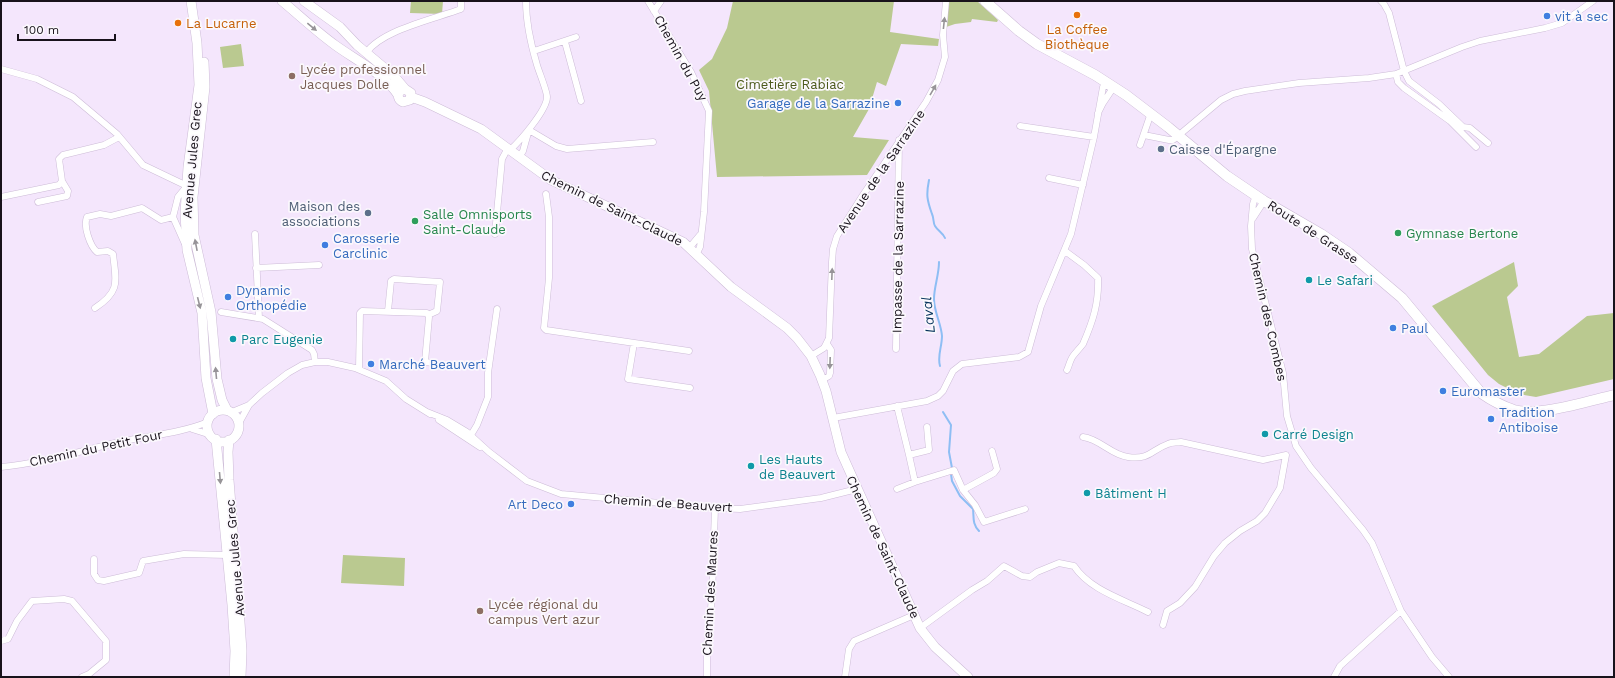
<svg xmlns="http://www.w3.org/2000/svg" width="1615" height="678" viewBox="0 0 1615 678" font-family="'Work Sans',sans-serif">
  <rect width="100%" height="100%" fill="#f4e6fc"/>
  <!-- green -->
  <path fill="#bac990" d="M 411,1 L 443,1 L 442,14 L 410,13 Z
    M 733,1 L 894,1 L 890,32 L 939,39 L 938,46 L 901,44 L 886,86 L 877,82 L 869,109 L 853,137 L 889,140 L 867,175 L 717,177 L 709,91 L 699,70 L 712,59 L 727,28 Z
    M 949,1 L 977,1 L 998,20 L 997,22 L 972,19 L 971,22 L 955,24 L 946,27 Z
    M 241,44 L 244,66 L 223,68 L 220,47 Z
    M 1514,262 L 1518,286 L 1507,297 L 1519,357 L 1539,354 L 1587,316 L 1614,313 L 1614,379 L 1536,397 L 1519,394 L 1499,384 L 1488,375 L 1432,306 Z
    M 343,555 L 405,558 L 404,586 L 341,583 Z"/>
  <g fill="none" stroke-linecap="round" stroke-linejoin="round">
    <!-- stream -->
    <path stroke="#8ebef4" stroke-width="2" d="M 929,180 C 926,195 927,200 932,214 C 934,218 933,223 935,226 C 938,231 943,233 945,238
      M 939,262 C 939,275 934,287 934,299 C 934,312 941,323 942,336 C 942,347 937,356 940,366
      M 943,412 L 951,425 L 949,452 L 952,468
      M 951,474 L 952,481 L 960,496 L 973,509 C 974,517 972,524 979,531"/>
    <defs>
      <path id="street" d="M 648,1 L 691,72 L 709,111 L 704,212 L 700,247 L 697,253
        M 1381,1 L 1384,4 L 1389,13 L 1404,71 L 1409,81 L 1439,104 L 1463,127 L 1470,128 L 1488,143
        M 654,11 L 661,1
        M 565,42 L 581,101
        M 534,51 L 576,37
        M 366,53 C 382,30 434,19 461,9 L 461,1
        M 1,69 L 37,79 L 73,97 L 117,134 L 143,165 L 187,186 L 178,197 L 173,217 L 185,244
        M 1396,74 L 1398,82 L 1404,88 L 1450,121 L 1476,147
        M 1020,126 L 1094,137
        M 529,130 L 556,146 L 567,149 L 653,142
        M 1144,135 L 1169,140 L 1173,140 L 1221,100 L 1233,94 L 1245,91 L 1299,83 L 1369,78 L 1396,74 L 1462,47 L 1480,41 L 1545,28 L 1562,23 L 1593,1
        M 1140,145 L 1151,113
        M 510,150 C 520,141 547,110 547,97 C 547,91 539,72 537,65 C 531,45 526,22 526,1
        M 519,157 L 523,151 L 528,133
        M 1049,178 L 1083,185
        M 546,194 L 549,217 L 549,278 L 544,328 L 546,330 L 689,351
        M 1256,195 L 1253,204 L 1251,226 L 1252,249 L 1283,373 L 1287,416 L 1296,446 L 1311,468 L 1363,530 L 1372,543 L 1401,611 L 1432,657 L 1449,677
        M 1,197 L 59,185 L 62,181 L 59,159 L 63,155 L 104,145 L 119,137
        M 38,202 L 67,196 L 68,191 L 62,181
        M 1253,218 L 1264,201
        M 255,234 L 259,318
        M 495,234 L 502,159 L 508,148
        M 690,247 L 700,235
        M 1065,251 L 1084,265 L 1098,278 C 1099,303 1093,321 1083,344 C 1080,348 1076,352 1073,356 C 1070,360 1069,366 1067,370
        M 256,268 L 319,265
        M 95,308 C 121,291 116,281 113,254 L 108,251 L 97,252 C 90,246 83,226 87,217 L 100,214 L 111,216 L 142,208 L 161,220 L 173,217
        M 388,311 L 391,281 L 394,279 L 440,282 L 437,311 L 428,315
        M 221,312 L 263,319 L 312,350 L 314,354 L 315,362
        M 634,343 L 628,379 L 690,388
        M 896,349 L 899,140
        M 811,356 L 824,348 L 829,338 L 832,262 L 833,249 L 837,236 L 861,198 L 926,102 L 938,80 L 945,57 L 943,35 L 946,1
        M 359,369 L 360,313 L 362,311 L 427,313 L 429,317 L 425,362 L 433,363
        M 822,380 L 829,376 L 830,373 L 831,350 L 827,344
        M 897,406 L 909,455 L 929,450 L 927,427
        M 232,412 L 249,405 L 262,393 L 288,373 L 302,365 L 315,362 L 328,362 L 355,368 L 386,381 L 406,399 L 430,414
        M 427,412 L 447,420 L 467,432 L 489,452 L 527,481 L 561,494 L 715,508 L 740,509 L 821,498 L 857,489
        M 833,418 L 927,401 L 938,396 L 943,391 L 953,371 L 962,364 L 1019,357 L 1028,352 L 1041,306 L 1071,234 L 1094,137 L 1103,87 L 1109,84 L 1111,91 L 1103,103 L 1098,113
        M 439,420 L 480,447
        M 239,423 L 249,405
        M 192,429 L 211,435
        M 471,435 L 477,425 L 488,397 L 488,373 L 497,309
        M 1083,437 C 1100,439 1111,455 1128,457 C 1150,460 1151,450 1168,444 C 1172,442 1177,443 1181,442 L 1263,460 L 1286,455 L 1280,488 L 1265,513 L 1257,521 L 1240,531 L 1225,543 L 1214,556 L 1195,587 L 1180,603 L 1167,611 L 1163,625
        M 909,455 L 915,482 L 954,470 L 963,490 L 975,505 L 984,522 L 1025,509
        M 1,467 C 43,463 83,450 124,441 C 152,435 181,433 208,422
        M 897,489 L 915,482
        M 963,490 L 994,473 L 997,469 L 992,451
        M 94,559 L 94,574 L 98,580 L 104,581 L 139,573 L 143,561 L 184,554 L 227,555
        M 920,628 L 972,590 L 987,581 L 1004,566 L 1022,576 L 1030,577 L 1037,572 L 1059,563 L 1074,566 C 1090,590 1122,599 1148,612
        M 1,641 L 8,639 L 17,621 L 32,601 L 64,599 L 72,601 L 106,641 L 106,660 L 89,674 L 82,677
        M 707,677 L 707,653 L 712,597 L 715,508
        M 845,677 L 849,649 L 854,641 L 914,615
        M 1334,677 L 1340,666 L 1401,611"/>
      <path id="secondary" d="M 191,1 L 197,43 L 199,85 L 188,167 L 185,213 L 187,250 L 202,313 L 206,378 L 213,414
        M 282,1 C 300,16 317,32 335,45 C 354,59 386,75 398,95
        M 304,1 L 340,27 L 357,45 L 394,76 L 405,89 L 411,93 L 410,100 L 403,102 C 398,100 397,95 400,91 L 405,89
        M 204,62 L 205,87 L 193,197 L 194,235 L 211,312 L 217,379 L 222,400 L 227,410
        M 411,97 L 425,102 L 481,129 L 551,180 L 683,242 L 731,287 L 787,328 L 797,338 L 811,356 L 820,375 L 826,391 L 841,452 L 920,628 L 935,647 L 968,677
        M207 426a16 16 0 1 1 32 0a16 16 0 1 1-32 0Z
        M 216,439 L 232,605 L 235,651 L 234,677
        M 229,440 L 228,452 L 229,480 L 238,593 L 242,651 L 241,677"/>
      <path id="primary" d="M 985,1 L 1019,31 L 1037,44 L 1095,75 L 1126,95 L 1168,127 L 1227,176 L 1264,201 L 1321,234 L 1349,253 L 1402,298 L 1481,393 C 1491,400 1502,406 1514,410 C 1538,417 1588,401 1614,395"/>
    </defs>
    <!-- street casing -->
    <use href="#street" stroke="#cdbcd7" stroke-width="7"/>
    <!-- secondary casing -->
    <use href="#secondary" stroke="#cdbcd7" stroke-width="10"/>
    <!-- primary casing -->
    <use href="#primary" stroke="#cdbcd7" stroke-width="11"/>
    <!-- street -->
    <use href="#street" stroke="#fff" stroke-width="6"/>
    <!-- secondary -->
    <use href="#secondary" stroke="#fff" stroke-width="9"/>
    <!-- primary -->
    <use href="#primary" stroke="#fff" stroke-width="10"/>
  </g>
  <!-- one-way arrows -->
  <defs><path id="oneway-solid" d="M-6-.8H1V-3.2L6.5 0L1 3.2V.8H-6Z"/></defs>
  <g fill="#979498">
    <use href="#oneway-solid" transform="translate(944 23) rotate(-84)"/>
    <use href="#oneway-solid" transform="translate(312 27) rotate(39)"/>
    <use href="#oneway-solid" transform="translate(933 90) rotate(-60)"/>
    <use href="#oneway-solid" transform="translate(196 245) rotate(-101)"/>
    <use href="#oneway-solid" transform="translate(832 274) rotate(-88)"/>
    <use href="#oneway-solid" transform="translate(199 303) rotate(76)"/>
    <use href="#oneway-solid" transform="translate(830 363) rotate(92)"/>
    <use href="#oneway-solid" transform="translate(216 373) rotate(-95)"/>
    <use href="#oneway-solid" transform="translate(220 478) rotate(85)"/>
  </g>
  <!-- markers -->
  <g fill="#e8710a" stroke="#fbf8fd" stroke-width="1.5">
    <circle cx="1077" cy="15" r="4"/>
    <circle cx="178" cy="23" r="4"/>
  </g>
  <g fill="#3f7fe0" stroke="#fbf8fd" stroke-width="1.5">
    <circle cx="1547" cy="16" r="4"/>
    <circle cx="898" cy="103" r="4"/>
    <circle cx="325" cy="245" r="4"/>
    <circle cx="228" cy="297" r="4"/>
    <circle cx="1393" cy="328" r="4"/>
    <circle cx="371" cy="364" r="4"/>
    <circle cx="1443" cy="391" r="4"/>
    <circle cx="1491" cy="419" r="4"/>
    <circle cx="571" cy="504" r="4"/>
  </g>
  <g fill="#8d6e63" stroke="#fbf8fd" stroke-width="1.5">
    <circle cx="292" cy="76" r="4"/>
    <circle cx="480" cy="611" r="4"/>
  </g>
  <g fill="#5c6f8a" stroke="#fbf8fd" stroke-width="1.5">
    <circle cx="1161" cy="149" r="4"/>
    <circle cx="368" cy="213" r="4"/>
  </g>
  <g fill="#2e9e5b" stroke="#fbf8fd" stroke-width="1.5">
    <circle cx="415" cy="221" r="4"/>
    <circle cx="1398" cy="233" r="4"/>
  </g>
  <g fill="#0f9aa8" stroke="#fbf8fd" stroke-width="1.5">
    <circle cx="1309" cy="280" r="4"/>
    <circle cx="233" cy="339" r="4"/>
    <circle cx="1265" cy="434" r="4"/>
    <circle cx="751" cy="466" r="4"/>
    <circle cx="1087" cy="493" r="4"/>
  </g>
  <g text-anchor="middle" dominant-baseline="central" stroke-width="3.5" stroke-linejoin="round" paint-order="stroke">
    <!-- shop labels -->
    <g font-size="13" fill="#366cbe" stroke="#fbf8fd" text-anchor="start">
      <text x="1555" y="16">vit à sec</text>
      <text x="890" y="103" text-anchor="end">Garage de la Sarrazine</text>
      <text x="333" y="238">Carosserie<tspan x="333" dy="15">Carclinic</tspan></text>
      <text x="236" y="290">Dynamic<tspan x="236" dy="15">Orthopédie</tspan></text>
      <text x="1401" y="328">Paul</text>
      <text x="379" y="364">Marché Beauvert</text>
      <text x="1451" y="391">Euromaster</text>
      <text x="1499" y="412">Tradition<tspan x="1499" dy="15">Antiboise</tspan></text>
      <text x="563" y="504" text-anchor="end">Art Deco</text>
    </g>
    <!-- food labels -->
    <g font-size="13" fill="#c56008" stroke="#fbf8fd" text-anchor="start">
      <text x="186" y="23">La Lucarne</text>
      <text x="1077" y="29" text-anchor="middle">La Coffee<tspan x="1077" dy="15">Biothèque</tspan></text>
    </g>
    <!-- street labels -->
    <g font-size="13" fill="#18121b" stroke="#fbf8fd">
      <text transform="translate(681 58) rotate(61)">Chemin du Puy</text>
      <text transform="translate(192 160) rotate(-85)">Avenue Jules Grec</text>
      <text transform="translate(881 171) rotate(-56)">Avenue de la Sarrazine</text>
      <text transform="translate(612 208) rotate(26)">Chemin de Saint-Claude</text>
      <text transform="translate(1313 232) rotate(33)">Route de Grasse</text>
      <text transform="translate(898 257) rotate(-89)">Impasse de la Sarrazine</text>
      <text transform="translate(1268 317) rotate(77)">Chemin des Combes</text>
      <text transform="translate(96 448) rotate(-12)">Chemin du Petit Four</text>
      <text transform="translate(668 503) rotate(4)">Chemin de Beauvert</text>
      <text transform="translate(883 547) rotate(65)">Chemin de Saint-Claude</text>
      <text transform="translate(235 558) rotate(-95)">Avenue Jules Grec</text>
      <text transform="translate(710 593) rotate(-87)">Chemin des Maures</text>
    </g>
    <!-- education labels -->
    <g font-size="13" fill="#785e54" stroke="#fbf8fd" text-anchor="start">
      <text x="300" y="69">Lycée professionnel<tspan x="300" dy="15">Jacques Dolle</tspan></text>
      <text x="488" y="604">Lycée régional du<tspan x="488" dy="15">campus Vert azur</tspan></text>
    </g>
    <!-- park labels -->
    <g font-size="13" fill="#4c591b" stroke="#fbf8fd">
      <text x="790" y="84">Cimetière Rabiac</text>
    </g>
    <!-- service labels -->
    <g font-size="13" fill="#4e5e75" stroke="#fbf8fd" text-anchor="start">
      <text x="1169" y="149">Caisse d'Épargne</text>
      <text x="360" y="206" text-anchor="end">Maison des<tspan x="360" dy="15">associations</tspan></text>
    </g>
    <!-- leisure labels -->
    <g font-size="13" fill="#27864d" stroke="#fbf8fd" text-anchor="start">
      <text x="423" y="214">Salle Omnisports<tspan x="423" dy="15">Saint-Claude</tspan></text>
      <text x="1406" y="233">Gymnase Bertone</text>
    </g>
    <!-- culture labels -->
    <g font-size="13" fill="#0d838f" stroke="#fbf8fd" text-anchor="start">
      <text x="1317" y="280">Le Safari</text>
      <text x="241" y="339">Parc Eugenie</text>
      <text x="1273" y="434">Carré Design</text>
      <text x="759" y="459">Les Hauts<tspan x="759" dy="15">de Beauvert</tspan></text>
      <text x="1095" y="493">Bâtiment H</text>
    </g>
    <!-- water labels -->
    <g font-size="14" font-style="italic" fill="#05325b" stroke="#fbf8fd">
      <text transform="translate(928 315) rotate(-96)">Laval</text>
    </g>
  </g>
  <!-- border -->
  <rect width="1615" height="678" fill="none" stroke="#18121b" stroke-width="4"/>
  <!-- scale -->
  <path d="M18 34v6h97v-6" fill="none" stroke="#18121b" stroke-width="2"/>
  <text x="24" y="34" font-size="12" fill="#18121b" stroke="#fbf8fd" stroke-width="3" paint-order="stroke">100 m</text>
</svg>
